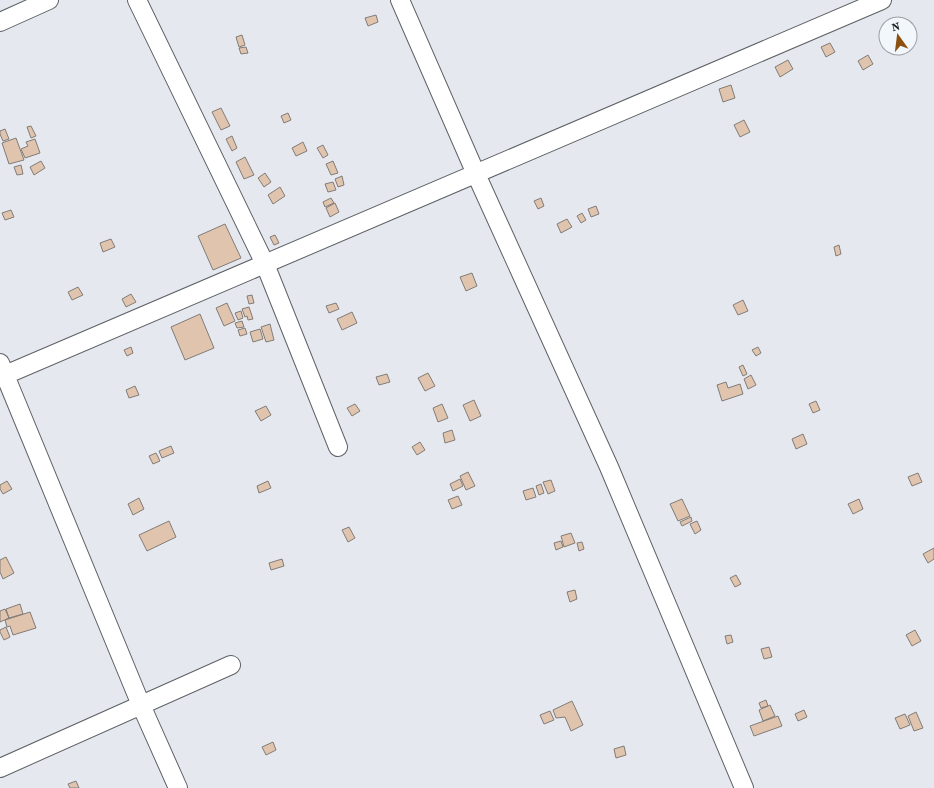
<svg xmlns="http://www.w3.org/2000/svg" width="934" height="788" viewBox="0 0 934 788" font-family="'Source Serif 4',serif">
  <rect width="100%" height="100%" fill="#e5e9ef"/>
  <!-- building -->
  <path fill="#e0c4ad" stroke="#817c78" d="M 376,15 L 378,22 L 368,26 L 365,18 Z
    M 242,35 L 245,45 L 239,47 L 236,37 Z
    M 830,43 L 835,52 L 826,57 L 821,47 Z
    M 246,47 L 248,53 L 241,54 L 239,48 Z
    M 868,55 L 873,64 L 863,70 L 858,61 Z
    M 788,60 L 793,69 L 780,77 L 775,67 Z
    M 731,85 L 735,98 L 723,102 L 719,89 Z
    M 221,108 L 230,126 L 221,130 L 212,112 Z
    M 288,113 L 291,120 L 284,123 L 281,116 Z
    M 744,120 L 750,132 L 740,137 L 734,125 Z
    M 31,126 L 36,136 L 31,138 L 27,127 Z
    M 5,129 L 9,139 L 3,141 L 0,134 L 0,131 Z
    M 232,136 L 237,148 L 232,151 L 226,139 Z
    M 16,138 L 24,160 L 9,164 L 2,143 Z
    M 35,139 L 40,153 L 25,158 L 21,149 L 28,146 L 26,142 Z
    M 303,142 L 307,151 L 296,156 L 292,148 Z
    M 323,145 L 328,155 L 323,158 L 317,148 Z
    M 245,157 L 254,175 L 244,179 L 236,162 Z
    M 41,161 L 45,168 L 34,175 L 30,167 Z
    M 333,161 L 338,173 L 331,175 L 326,164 Z
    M 21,165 L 23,174 L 17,175 L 14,167 Z
    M 265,173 L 271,182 L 264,187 L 258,178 Z
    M 342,176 L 344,185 L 338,187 L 335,179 Z
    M 333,182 L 336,190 L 328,192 L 325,184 Z
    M 280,187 L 285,196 L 273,204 L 268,195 Z
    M 331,198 L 334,203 L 325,207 L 323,202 Z
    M 541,198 L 544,206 L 538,209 L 534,201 Z
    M 335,203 L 339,212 L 330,217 L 326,208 Z
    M 596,206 L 599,214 L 591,217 L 588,209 Z
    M 11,210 L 14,217 L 5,220 L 2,213 Z
    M 582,213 L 586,220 L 581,223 L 577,216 Z
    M 567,219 L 572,227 L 561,233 L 557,224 Z
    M 225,224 L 241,258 L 213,270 L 198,236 Z
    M 275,235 L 279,243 L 274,245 L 270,237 Z
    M 111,239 L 115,247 L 103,252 L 100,243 Z
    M 839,245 L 841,254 L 836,256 L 834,247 Z
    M 472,273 L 477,286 L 466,291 L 460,277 Z
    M 78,287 L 83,295 L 72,300 L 68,292 Z
    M 131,294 L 136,302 L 126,307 L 122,299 Z
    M 252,295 L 254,303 L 249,304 L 247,296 Z
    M 743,300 L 748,311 L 738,315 L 733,305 Z
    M 227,303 L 235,321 L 224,326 L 216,308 Z
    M 336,303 L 339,309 L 329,313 L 326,306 Z
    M 249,307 L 253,319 L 248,320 L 247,316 L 245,317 L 242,309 Z
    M 241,311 L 243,318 L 238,320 L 235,313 Z
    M 352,312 L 357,323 L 342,330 L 337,319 Z
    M 200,314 L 214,348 L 185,360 L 171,327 Z
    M 242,321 L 244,327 L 237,328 L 235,323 Z
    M 270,324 L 274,340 L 266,342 L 261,327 Z
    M 245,328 L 247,334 L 240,336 L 238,330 Z
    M 260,329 L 263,339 L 253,342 L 250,332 Z
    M 131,347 L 133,353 L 127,356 L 124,350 Z
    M 758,347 L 761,353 L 756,356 L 752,350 Z
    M 743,365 L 747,374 L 743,376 L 739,367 Z
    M 428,373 L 435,386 L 425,391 L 418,378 Z
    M 387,374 L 390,382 L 379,385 L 376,377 Z
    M 751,375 L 756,385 L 748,389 L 744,379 Z
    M 726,382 L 728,388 L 740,384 L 743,394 L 722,401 L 717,385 Z
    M 135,386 L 139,395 L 129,398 L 126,390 Z
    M 474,400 L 481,416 L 470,421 L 463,405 Z
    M 816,401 L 820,410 L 813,413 L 809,404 Z
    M 355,404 L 360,411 L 352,416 L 347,408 Z
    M 442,404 L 448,418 L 438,422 L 433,408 Z
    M 266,406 L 271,415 L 261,421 L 255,411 Z
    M 452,430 L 455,440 L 445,443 L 443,433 Z
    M 803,434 L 807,444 L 796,449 L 792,439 Z
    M 420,442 L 425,450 L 417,455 L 412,447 Z
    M 171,446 L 174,453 L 162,458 L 159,451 Z
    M 156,453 L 160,461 L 153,464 L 149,456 Z
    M 468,472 L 475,486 L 466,490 L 460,476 Z
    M 918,473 L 922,482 L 912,486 L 908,477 Z
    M 460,479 L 463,486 L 453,491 L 450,484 Z
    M 551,480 L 555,491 L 548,494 L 543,482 Z
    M 7,481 L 12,489 L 3,494 L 0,489 L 0,485 Z
    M 268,481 L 271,488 L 259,493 L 257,486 Z
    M 541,484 L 544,493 L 539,495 L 536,486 Z
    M 533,488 L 536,497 L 526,500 L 523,491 Z
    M 458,496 L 462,505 L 452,509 L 448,500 Z
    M 139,498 L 144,509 L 133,515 L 128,504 Z
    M 682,499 L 690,516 L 678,521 L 670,504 Z
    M 859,499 L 863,509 L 853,514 L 848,504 Z
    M 691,517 L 692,521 L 682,526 L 680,522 Z
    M 169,521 L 176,537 L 147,551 L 139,535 Z
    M 697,521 L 701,530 L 695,534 L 690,524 Z
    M 349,527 L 355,538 L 348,542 L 342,530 Z
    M 571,533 L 575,543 L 564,547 L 561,536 Z
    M 561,541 L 563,547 L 556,550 L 554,543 Z
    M 582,542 L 584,549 L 579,551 L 577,543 Z
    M 934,548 L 934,559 L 928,563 L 923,554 Z
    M 6,557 L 14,573 L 3,579 L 0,572 L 0,560 Z
    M 282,559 L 284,566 L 271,570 L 269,563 Z
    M 736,575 L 741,584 L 735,587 L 730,578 Z
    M 575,590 L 577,599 L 570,602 L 567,592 Z
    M 20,604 L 23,614 L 9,618 L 6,609 Z
    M 5,609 L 9,618 L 0,622 L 0,611 Z
    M 30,612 L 36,628 L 13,635 L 10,626 L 7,627 L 5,620 Z
    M 6,627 L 10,637 L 4,640 L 0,632 L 0,630 Z
    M 915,630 L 921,641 L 912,646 L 906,635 Z
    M 731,635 L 733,642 L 727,644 L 725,636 Z
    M 769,647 L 772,657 L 764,659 L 761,649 Z
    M 766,700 L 768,706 L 761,708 L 759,703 Z
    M 572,701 L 583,725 L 571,731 L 565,717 L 556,718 L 553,710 Z
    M 770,705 L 775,716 L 763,721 L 759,710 Z
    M 804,710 L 807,717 L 798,721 L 795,714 Z
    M 550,711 L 554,720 L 544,724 L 540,715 Z
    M 916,712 L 923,728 L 914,731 L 908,716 Z
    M 905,714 L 910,725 L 900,729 L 895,718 Z
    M 778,716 L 782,726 L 754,736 L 750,726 Z
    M 273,742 L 276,750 L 266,755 L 262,747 Z
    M 624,746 L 626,755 L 616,758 L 614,749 Z
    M 76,781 L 79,788 L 70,788 L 68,784 Z"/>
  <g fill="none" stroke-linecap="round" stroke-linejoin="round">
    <defs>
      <path id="minor" d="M 137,0 L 265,264 L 338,447
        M 400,0 L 476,174 L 609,467 L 744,788
        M 0,22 L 49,0
        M 0,363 L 141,705 L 178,788
        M 5,375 L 882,0
        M 0,768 L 231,665"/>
    </defs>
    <!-- minor casing -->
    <use href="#minor" stroke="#5d6165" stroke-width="20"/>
    <!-- minor -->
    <use href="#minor" stroke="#fff" stroke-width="18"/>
  </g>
  <!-- north arrow -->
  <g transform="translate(898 36) rotate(346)"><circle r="19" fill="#f2f7fc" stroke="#9da0a4"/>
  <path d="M0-3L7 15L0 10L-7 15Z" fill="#8d510f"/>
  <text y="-6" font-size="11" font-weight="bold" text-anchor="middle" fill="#1d1e20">N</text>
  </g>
</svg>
